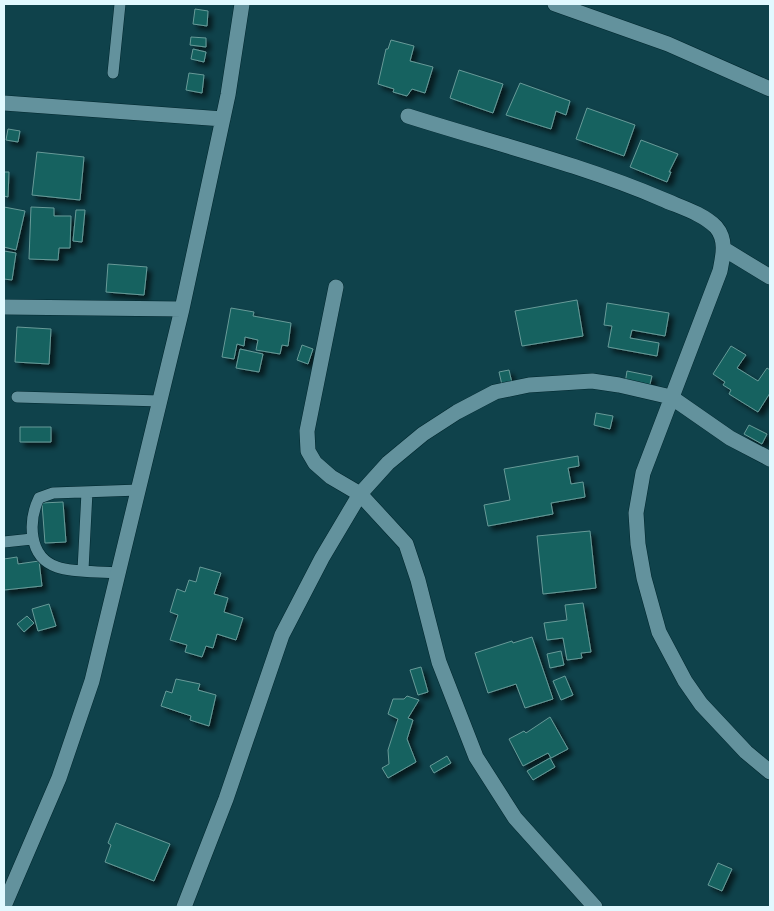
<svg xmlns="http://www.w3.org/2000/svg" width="774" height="911" viewBox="0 0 774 911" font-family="Commissioner,sans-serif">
  <defs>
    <filter id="shadow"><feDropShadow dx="4.5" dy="4.5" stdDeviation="2.5" flood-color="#0009"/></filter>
  </defs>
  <rect width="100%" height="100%" fill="#0f424b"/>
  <!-- building -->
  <path fill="#126260" stroke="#689a98" filter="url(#shadow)" d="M 195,9 L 208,11 L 207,26 L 193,24 Z
    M 191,37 L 206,38 L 206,47 L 190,45 Z
    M 391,40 L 414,46 L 410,61 L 433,67 L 425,93 L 412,89 L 407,96 L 393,92 L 394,89 L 378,84 L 386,49 L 388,49 Z
    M 193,49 L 206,52 L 204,62 L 191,59 Z
    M 459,70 L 503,84 L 493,113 L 450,98 Z
    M 189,73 L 204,75 L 202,93 L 186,90 Z
    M 520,83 L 570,101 L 566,115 L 556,111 L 551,129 L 506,115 Z
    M 587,108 L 635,125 L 624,156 L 576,139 Z
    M 8,129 L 20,131 L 18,142 L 6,140 Z
    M 641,140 L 678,154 L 669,172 L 671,172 L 667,182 L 630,167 Z
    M 37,152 L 84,157 L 80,200 L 32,195 Z
    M 4,172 L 9,172 L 8,197 L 4,196 Z
    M 4,207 L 25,211 L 16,250 L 4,247 Z
    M 31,207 L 54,208 L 54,216 L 71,216 L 70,248 L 59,248 L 58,260 L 29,259 Z
    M 76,210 L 85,210 L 82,242 L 73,241 Z
    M 4,251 L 16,253 L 12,280 L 4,279 Z
    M 108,264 L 147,267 L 144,295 L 106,292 Z
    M 577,300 L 583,336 L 522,346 L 515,311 Z
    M 607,303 L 669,313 L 665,336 L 632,330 L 630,338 L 659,343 L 657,356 L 608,347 L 612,326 L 604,325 Z
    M 231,308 L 254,312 L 253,316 L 291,323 L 288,346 L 282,345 L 280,354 L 256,350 L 258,340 L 245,337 L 244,346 L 237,344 L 234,359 L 222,357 Z
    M 17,327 L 51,329 L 49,364 L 15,362 Z
    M 302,345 L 313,349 L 308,364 L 297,360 Z
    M 731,346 L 746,355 L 737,368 L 758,381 L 767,368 L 770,370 L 770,393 L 758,412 L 729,394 L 731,390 L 723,385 L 725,382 L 713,374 Z
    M 240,349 L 263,354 L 259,372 L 236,368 Z
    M 509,370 L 512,383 L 502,385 L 499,372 Z
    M 627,371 L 652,376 L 649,388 L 625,384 Z
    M 596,413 L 613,416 L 610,429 L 594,425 Z
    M 749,425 L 767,434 L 762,444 L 744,434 Z
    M 20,427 L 51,427 L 51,442 L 20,442 Z
    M 578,456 L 579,466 L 568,468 L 571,484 L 583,482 L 585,497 L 551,503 L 553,514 L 488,526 L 484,505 L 510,500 L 504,469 Z
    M 63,502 L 66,542 L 45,543 L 42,503 Z
    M 590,531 L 596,588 L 543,594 L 537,536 Z
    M 17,557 L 18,564 L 39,561 L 42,586 L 4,590 L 4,559 Z
    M 200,567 L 221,573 L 214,594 L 228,598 L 224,612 L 243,618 L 236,640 L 217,634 L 213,648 L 206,646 L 202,657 L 185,652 L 187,645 L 170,640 L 178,615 L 170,612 L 177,589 L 185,592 L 189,580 L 196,582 Z
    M 583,603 L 591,652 L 581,653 L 582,658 L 567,660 L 563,638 L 547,640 L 544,623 L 567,620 L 565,605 Z
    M 49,604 L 56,626 L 38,631 L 32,609 Z
    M 27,616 L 34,623 L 24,632 L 17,624 Z
    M 532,637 L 553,699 L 525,708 L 516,684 L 488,693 L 475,653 L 512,641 L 513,643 Z
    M 561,651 L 564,665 L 550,668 L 547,654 Z
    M 421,667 L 428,692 L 418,695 L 410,670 Z
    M 565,676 L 573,695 L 561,700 L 553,681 Z
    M 176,679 L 200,684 L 198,690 L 216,695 L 209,726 L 190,720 L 191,716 L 161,706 L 166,691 L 172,693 Z
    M 407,696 L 419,700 L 408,718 L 413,720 L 407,739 L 416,762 L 388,778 L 382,768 L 389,764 L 388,750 L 398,719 L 388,714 L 393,699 L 404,699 Z
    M 550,717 L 568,749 L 551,758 L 548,753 L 523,766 L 509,739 L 524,731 L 526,733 Z
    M 447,756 L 451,763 L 434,773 L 430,766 Z
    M 550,758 L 555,767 L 533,780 L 527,771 Z
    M 116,823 L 170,844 L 154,881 L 105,862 L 111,845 L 108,843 Z
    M 718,863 L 732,869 L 722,891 L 708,885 Z"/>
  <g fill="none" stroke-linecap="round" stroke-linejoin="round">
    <defs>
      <path id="lane" d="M 113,73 L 120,4
        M 17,397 L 161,401
        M 4,542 L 32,539
        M 83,570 L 87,492
        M 118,573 C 99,571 75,573 57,567 C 28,557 28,521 39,498 L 53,493 L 139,490"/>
      <path id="street" d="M 555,4 L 668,44 L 770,89
        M 4,103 L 223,119
        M 408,116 C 493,143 580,164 662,199 C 680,207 702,213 716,227 C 727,240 723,256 720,271 L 643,473 L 636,513 L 638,544 L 644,578 L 659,632 L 685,681 L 701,704 L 746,752 L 770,772
        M 724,249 L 770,277
        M 336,287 L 307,431 L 308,451 L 315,463 L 331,477 L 360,494 L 406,544 L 418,580 L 439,662 L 476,757 L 515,818 L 595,907
        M 4,307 L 182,309
        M 4,906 L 59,778 L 92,681 L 182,309 L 228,95 L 242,4
        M 184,907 L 226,799 L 282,635 L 322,558 L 360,494 L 388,463 L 423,434 L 457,412 L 495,392 L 529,385 L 592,381 L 619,385 L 671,397 L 730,438 L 770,459"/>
    </defs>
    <!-- lane casing -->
    <use href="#lane" stroke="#01272e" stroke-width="12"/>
    <!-- street casing -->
    <use href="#street" stroke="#01272e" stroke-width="16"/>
    <!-- lane -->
    <use href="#lane" stroke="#63929d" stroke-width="11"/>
    <!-- street -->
    <use href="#street" stroke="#63929d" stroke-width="15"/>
  </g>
  <!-- border -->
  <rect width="774" height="911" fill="none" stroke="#e1f9ff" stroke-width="10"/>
</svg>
